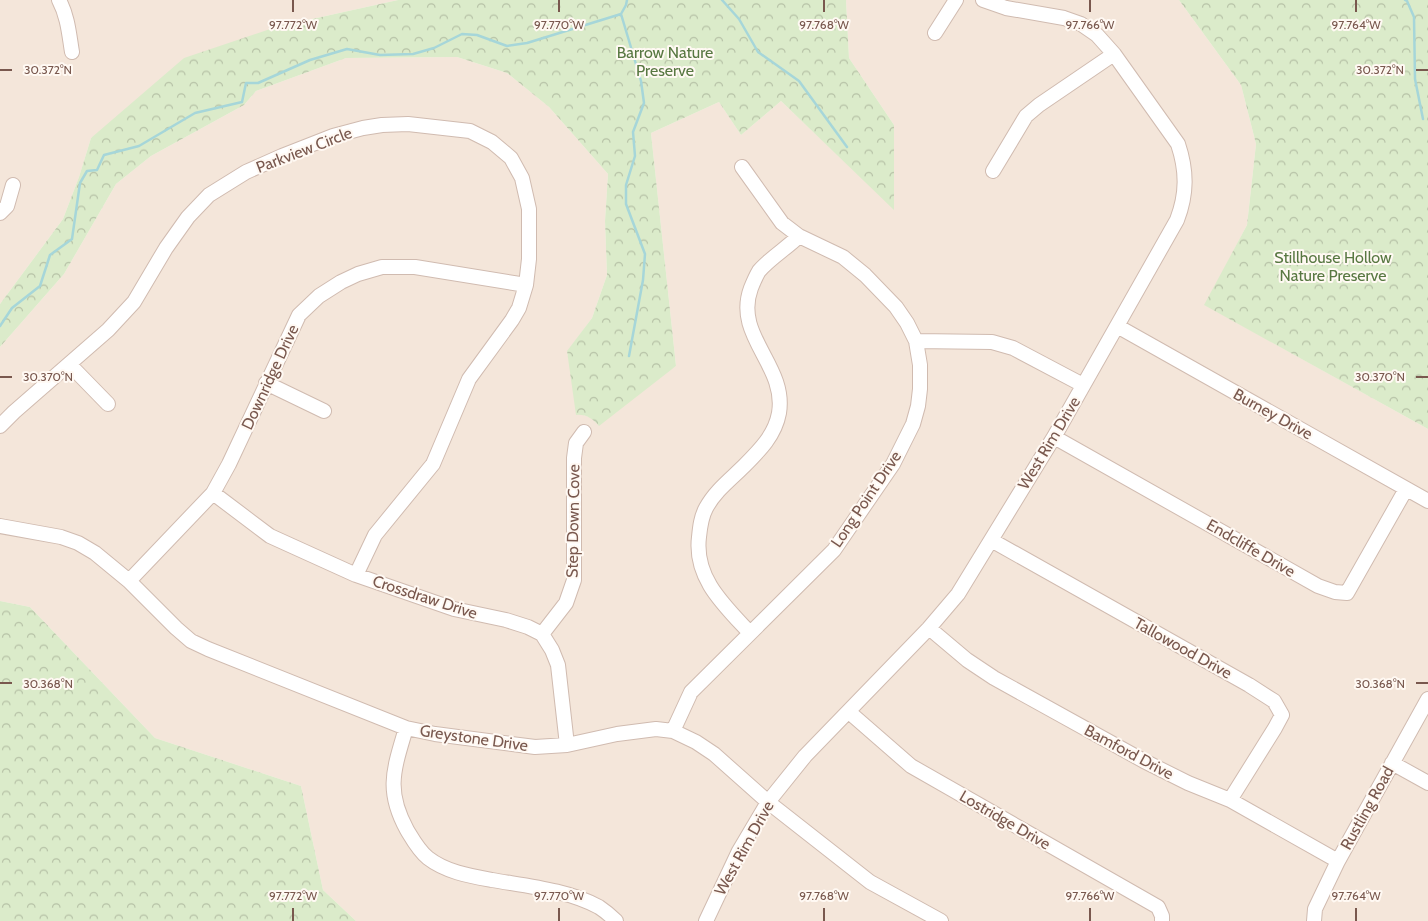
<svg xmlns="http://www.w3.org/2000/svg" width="1428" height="921" viewBox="0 0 1428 921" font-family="Cabin,sans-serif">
  <defs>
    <pattern id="forest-crowns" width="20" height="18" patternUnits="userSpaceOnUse" patternTransform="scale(1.25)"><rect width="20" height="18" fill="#dbebca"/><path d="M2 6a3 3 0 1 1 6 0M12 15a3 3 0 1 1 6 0" fill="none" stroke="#b6c1a6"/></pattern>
  </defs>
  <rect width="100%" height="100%" fill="#fdf4ec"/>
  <!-- residential -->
  <path fill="#f4e6da" d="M 0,0 L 398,0 L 276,27 L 91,138 L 79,177 L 63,219 L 0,304 Z
    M 846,0 L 1179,0 L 1241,85 L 1256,144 L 1247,225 L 1205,305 L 1428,429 L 1428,921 L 356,921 L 323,890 L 301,786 L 155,738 L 30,607 L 0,601 L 0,347 L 64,274 L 116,184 L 151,156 L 244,105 L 256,91 L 346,58 L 457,57 L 507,73 L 549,107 L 608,174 L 605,221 L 607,275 L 592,318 L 567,352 L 581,414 L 592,418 L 676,366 L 651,133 L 719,102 L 741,135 L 781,101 L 894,209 L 894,125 L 849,58 Z"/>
  <!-- forest -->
  <path fill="url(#forest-crowns)" d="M 398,0 L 846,0 L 849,58 L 894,125 L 894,210 L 781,101 L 741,135 L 719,102 L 651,133 L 676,366 L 599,426 C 593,419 586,414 576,415 L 567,351 L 592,318 L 607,275 L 605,221 L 608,174 L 549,107 L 507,73 L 457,57 L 346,58 L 256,91 L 244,105 L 151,156 L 116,184 L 64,274 L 0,347 L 0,304 L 63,219 L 79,177 L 91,138 L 184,58 L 276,27 Z
    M 1179,0 L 1428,0 L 1428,429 L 1204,305 L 1247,225 L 1256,144 L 1241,85 Z
    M 0,601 L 30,607 L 155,738 L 301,786 L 323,890 L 356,921 L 0,921 Z"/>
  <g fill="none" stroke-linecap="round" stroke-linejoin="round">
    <!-- stream -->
    <path stroke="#a6d6d9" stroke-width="2.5" d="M 722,0 L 739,19 L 758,52 L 799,81 L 847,147
      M 1405,0 L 1407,1 L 1414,17 L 1415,79 L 1423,119
      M 621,14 L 641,81 L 644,103 L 633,132 L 635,156 L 626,185 L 626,204 L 645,254 L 643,280 L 629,356
      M 0,326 L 12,308 L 40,286 L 50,255 L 72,239 L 80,183 L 87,171 L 97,170 L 104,155 L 139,146 L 195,113 L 242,102 L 246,83 L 258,83 L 310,60 L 347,49 L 380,55 L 413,54 L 434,48 L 462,34 L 477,35 L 507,46 L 527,43 L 621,14 L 626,5 L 627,0"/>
    <defs>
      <path id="minor" d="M 59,0 C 68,17 69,34 72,52
        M 935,33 L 956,0
        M 993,171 L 1026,116 L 1039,105 L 1114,54
        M 0,213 L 7,206 L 13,185
        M 1117,326 L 1428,501
        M 916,341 L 992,342 L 1013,348 L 1083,385
        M 70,365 L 108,404
        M 266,383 L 324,411
        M 0,426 L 14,412 L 108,330 L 134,302 L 166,248 L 188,217 L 209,195 L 246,172 L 282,156 L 333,136 L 363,128 L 382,125 L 408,124 L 470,131 L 492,142 L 511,158 L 522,178 L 529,209 L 529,259 L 526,285 L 519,308 L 512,320 L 469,379 L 433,464 L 375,535 L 356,575
        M 1054,437 L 1318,586 L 1335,592 L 1347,593 L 1406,489
        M 213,493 L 270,536 L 356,575 L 454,609 L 506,620 L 528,627 L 542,634 L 552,650 L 558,665 L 567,745
        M 0,526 L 61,537 L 78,543 L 95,553 L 129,581 L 176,628 L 191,641 L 208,649 L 406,728 L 435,734 L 535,747 L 567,745 L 617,734 L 656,729 L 673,731 L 696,742 L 714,754 L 768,802 L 870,882 L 941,921
        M 991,540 L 1249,685 L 1274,701 L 1282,715 L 1275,728 L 1230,800
        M 129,581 L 213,493 L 229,464 L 299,315 L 319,296 L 341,282 L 358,274 L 382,267 L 415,267 L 526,285
        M 929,628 L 967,660 L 994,678 L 1144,761 L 1188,783 L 1230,800 L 1338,861
        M 750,633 C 724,605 694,578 699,537 C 700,527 701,517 706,508 C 715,491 731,479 744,466 C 760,450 775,435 779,413 C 787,365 733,336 751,288 C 753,283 756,276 759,271 C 770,258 787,248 799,236
        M 542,634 L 566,603 L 574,580 L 574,458 L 576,443 L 584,432
        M 849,712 L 911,766 L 1158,907 L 1162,916 L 1162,921
        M 406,728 C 394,769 385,790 407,830 C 413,840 419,851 428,858 C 446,872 470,876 492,880 C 526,886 568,890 599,907 C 605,911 611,916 616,921
        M 673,731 L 691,692 L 834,550 L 893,464 L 913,424 L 918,406 L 920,389 L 920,365 L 916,341 L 907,323 L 896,307 L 865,275 L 843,257 L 799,236 L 782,223 L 742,167
        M 1392,763 L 1428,783
        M 706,921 L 739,851 L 768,802 L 805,756 L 929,628 L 958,594 L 1054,437 L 1177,220 C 1187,194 1187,171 1178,144 L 1114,54 L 1097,35 L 1081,24 L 1064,18 L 1006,8 L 983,0
        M 1314,921 L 1315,909 L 1338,861 L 1428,699"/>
    </defs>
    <!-- minor casing -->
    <use href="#minor" stroke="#d0bbb0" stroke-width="16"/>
    <!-- minor -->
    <use href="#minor" stroke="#fff" stroke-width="14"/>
  </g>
  <!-- ticks -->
  <path fill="none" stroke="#79584e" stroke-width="2" d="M 293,0 L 293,12M 559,0 L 559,12M 824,0 L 824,12M 1090,0 L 1090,12M 1356,0 L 1356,12M 0,70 L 12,70M 1416,70 L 1428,70M 0,377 L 12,377M 1416,377 L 1428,377M 0,683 L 12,683M 1416,683 L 1428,683M 293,908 L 293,921M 559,908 L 559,921M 824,908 L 824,921M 1090,908 L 1090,921M 1356,908 L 1356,921"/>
  <g text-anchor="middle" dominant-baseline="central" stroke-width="4" stroke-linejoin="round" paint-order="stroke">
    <!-- park labels -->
    <g font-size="16" fill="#587842" stroke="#fff9f3">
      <text x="665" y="52">Barrow Nature<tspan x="665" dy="18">Preserve</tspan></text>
      <text x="1333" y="257">Stillhouse Hollow<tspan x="1333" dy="18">Nature Preserve</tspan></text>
    </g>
    <!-- street labels -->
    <g font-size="16" fill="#79584e" stroke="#fff9f3">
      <text transform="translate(304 150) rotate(-21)">Parkview Circle</text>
      <text transform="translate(270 377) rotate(-65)">Downridge Drive</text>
      <text transform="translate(1273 414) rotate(29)">Burney Drive</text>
      <text transform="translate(1049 443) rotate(-59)">West Rim Drive</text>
      <text transform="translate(866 499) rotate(-56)">Long Point Drive</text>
      <text transform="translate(573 521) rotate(-89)">Step Down Cove</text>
      <text transform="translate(1251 548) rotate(30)">Endcliffe Drive</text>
      <text transform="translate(425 597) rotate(18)">Crossdraw Drive</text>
      <text transform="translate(1183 648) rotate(29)">Tallowood Drive</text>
      <text transform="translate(474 738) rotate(8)">Greystone Drive</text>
      <text transform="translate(1129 752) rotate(28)">Bamford Drive</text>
      <text transform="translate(1367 808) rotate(-61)">Rustling Road</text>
      <text transform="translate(1005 820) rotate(30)">Lostridge Drive</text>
      <text transform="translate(744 848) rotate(-61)">West Rim Drive</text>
    </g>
  </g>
  <g font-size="12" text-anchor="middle" fill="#79584e" stroke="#fff9f3" stroke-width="4" stroke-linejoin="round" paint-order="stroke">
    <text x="293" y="29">97.772°W</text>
    <text x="559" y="29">97.770°W</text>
    <text x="824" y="29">97.768°W</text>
    <text x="1090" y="29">97.766°W</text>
    <text x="1356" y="29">97.764°W</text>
    <text x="48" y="74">30.372°N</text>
    <text x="1380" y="74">30.372°N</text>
    <text x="48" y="381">30.370°N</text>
    <text x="1380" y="381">30.370°N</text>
    <text x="48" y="688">30.368°N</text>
    <text x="1380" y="688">30.368°N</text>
    <text x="293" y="900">97.772°W</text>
    <text x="559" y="900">97.770°W</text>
    <text x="824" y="900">97.768°W</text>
    <text x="1090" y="900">97.766°W</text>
    <text x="1356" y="900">97.764°W</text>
  </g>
</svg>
